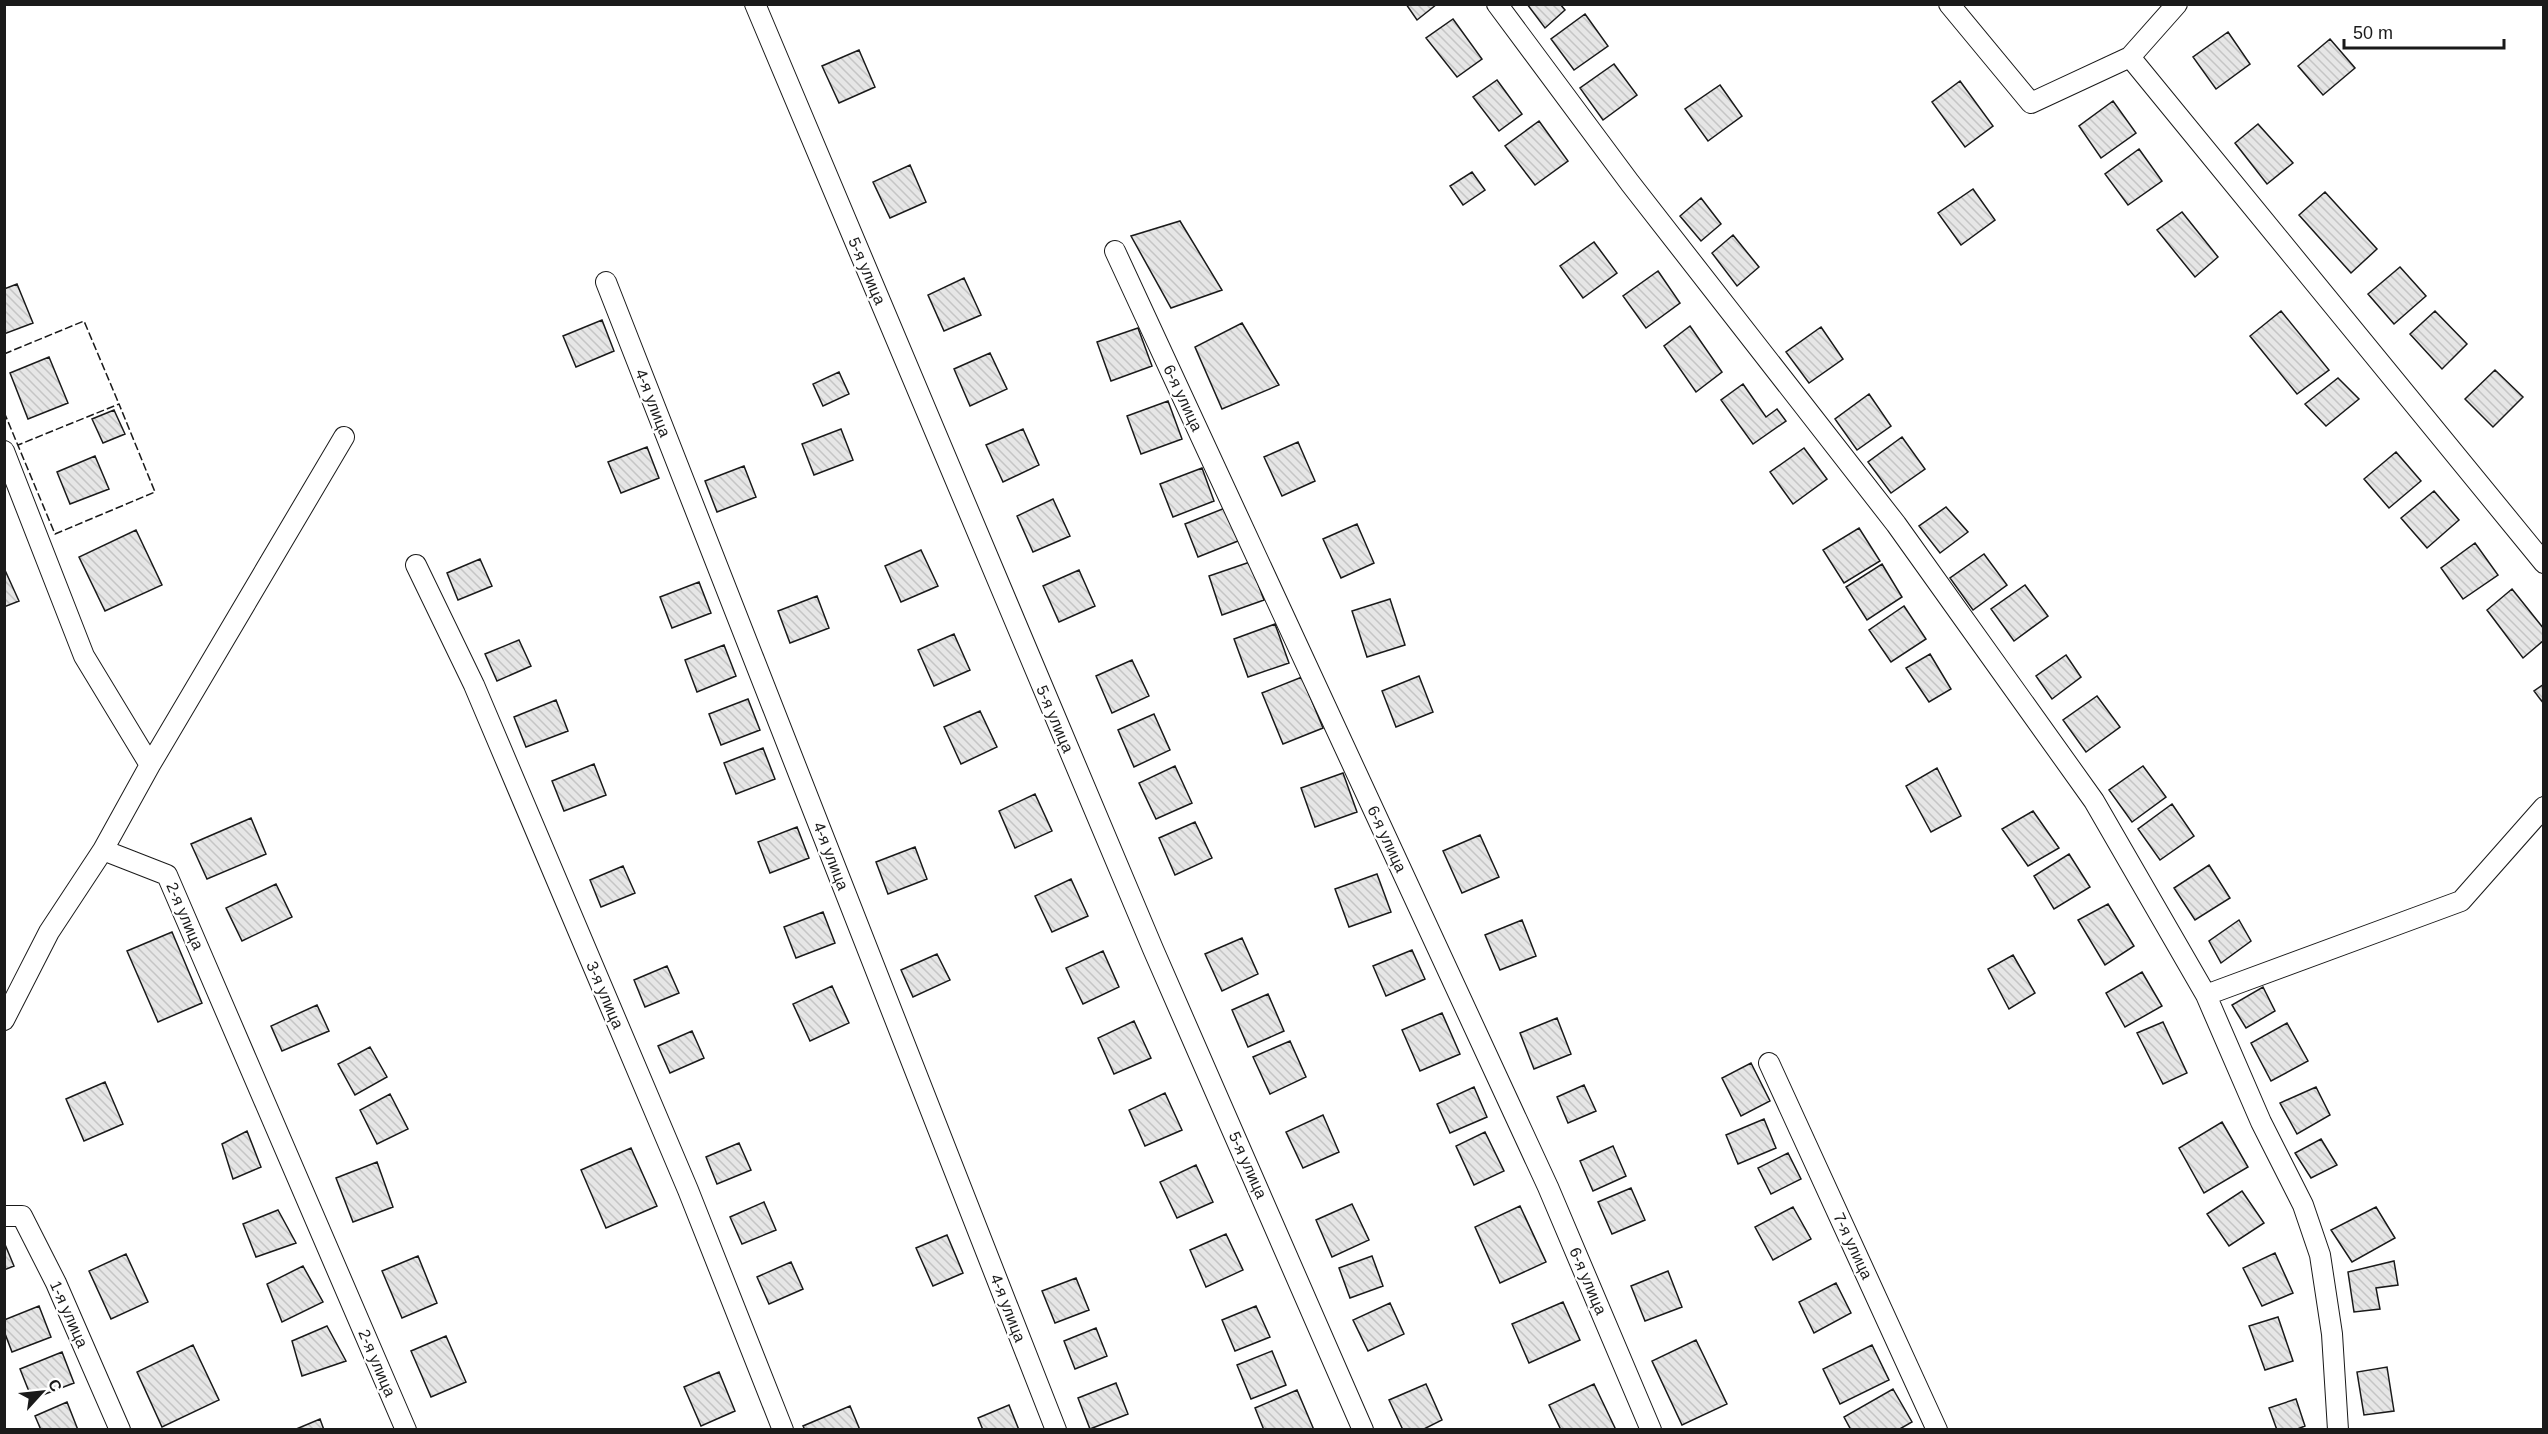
<svg xmlns="http://www.w3.org/2000/svg" width="2548" height="1434" viewBox="0 0 2548 1434" font-family="Helvetica,sans-serif">
  <defs>
    <pattern id="building-back-hatch" width="6" height="6" patternUnits="userSpaceOnUse" patternTransform="scale(1.5)"><rect width="6" height="6" fill="#e6e6e6"/><path d="M-1 5l2 2M0 0l6 6M5-1l2 2" fill="none" stroke="#c5c5c5"/></pattern>
  </defs>
  <rect width="100%" height="100%" fill="#fff"/>
  <!-- building -->
  <path fill="url(#building-back-hatch)" stroke="#1a1a1a" stroke-width="1.5" d="M 1406,4 L 1437,4 L 1417,20 Z
    M 1527,4 L 1560,4 L 1565,10 L 1545,28 Z
    M 1585,14 L 1608,46 L 1574,70 L 1551,39 Z
    M 1453,19 L 1482,59 L 1457,77 L 1426,38 Z
    M 2228,32 L 2250,64 L 2216,89 L 2193,57 Z
    M 2330,39 L 2355,68 L 2323,95 L 2298,66 Z
    M 859,50 L 875,87 L 839,103 L 822,66 Z
    M 1614,64 L 1637,95 L 1603,120 L 1580,88 Z
    M 1497,80 L 1522,114 L 1499,131 L 1473,97 Z
    M 1960,81 L 1993,126 L 1965,147 L 1932,102 Z
    M 1720,85 L 1742,116 L 1708,141 L 1685,109 Z
    M 2113,101 L 2136,133 L 2101,158 L 2079,126 Z
    M 1539,121 L 1568,161 L 1535,185 L 1505,146 Z
    M 2258,124 L 2293,163 L 2267,184 L 2235,143 Z
    M 2139,149 L 2162,181 L 2128,205 L 2105,174 Z
    M 910,165 L 926,202 L 890,218 L 873,182 Z
    M 1472,172 L 1485,190 L 1463,205 L 1450,186 Z
    M 1973,189 L 1995,220 L 1961,245 L 1938,213 Z
    M 2325,192 L 2377,249 L 2351,273 L 2299,215 Z
    M 1701,198 L 1721,224 L 1701,241 L 1680,216 Z
    M 2182,212 L 2218,257 L 2195,277 L 2157,230 Z
    M 1180,221 L 1222,290 L 1171,308 L 1131,236 Z
    M 1733,235 L 1759,267 L 1737,286 L 1712,253 Z
    M 1594,242 L 1617,273 L 1583,298 L 1560,266 Z
    M 2400,267 L 2426,296 L 2394,324 L 2368,294 Z
    M 1658,271 L 1680,303 L 1646,328 L 1623,296 Z
    M 964,278 L 981,315 L 944,331 L 928,295 Z
    M 17,284 L 33,323 L 4,334 L 4,289 Z
    M 2281,311 L 2329,370 L 2297,394 L 2250,336 Z
    M 2435,311 L 2467,344 L 2442,369 L 2410,334 Z
    M 602,320 L 614,351 L 576,367 L 563,336 Z
    M 1242,323 L 1279,385 L 1222,409 L 1195,347 Z
    M 1690,326 L 1722,372 L 1696,392 L 1664,346 Z
    M 1821,327 L 1843,359 L 1809,383 L 1786,352 Z
    M 1138,328 L 1152,366 L 1111,381 L 1097,342 Z
    M 990,353 L 1007,389 L 970,406 L 954,369 Z
    M 49,357 L 68,403 L 28,419 L 10,373 Z
    M 2495,370 L 2523,397 L 2493,427 L 2465,399 Z
    M 839,372 L 849,394 L 823,406 L 813,384 Z
    M 2338,378 L 2359,399 L 2326,426 L 2305,404 Z
    M 1743,384 L 1766,417 L 1777,409 L 1786,421 L 1753,444 L 1721,400 Z
    M 1869,394 L 1891,426 L 1857,450 L 1835,419 Z
    M 1168,401 L 1182,439 L 1141,454 L 1127,416 Z
    M 114,410 L 125,434 L 103,443 L 92,419 Z
    M 841,429 L 853,460 L 814,475 L 802,444 Z
    M 1023,429 L 1039,465 L 1003,482 L 986,445 Z
    M 1902,437 L 1925,469 L 1891,493 L 1868,462 Z
    M 1298,442 L 1315,481 L 1282,496 L 1264,457 Z
    M 647,447 L 659,478 L 621,493 L 608,462 Z
    M 1804,448 L 1827,479 L 1793,504 L 1770,472 Z
    M 2396,452 L 2421,481 L 2389,508 L 2364,479 Z
    M 95,456 L 109,489 L 70,504 L 57,472 Z
    M 744,466 L 756,497 L 717,512 L 705,481 Z
    M 1202,468 L 1214,501 L 1173,517 L 1160,484 Z
    M 2434,491 L 2459,520 L 2427,548 L 2401,518 Z
    M 1053,499 L 1070,536 L 1033,552 L 1017,516 Z
    M 1230,506 L 1243,539 L 1198,557 L 1185,524 Z
    M 1946,507 L 1968,532 L 1940,553 L 1919,526 Z
    M 1357,524 L 1374,563 L 1341,578 L 1323,539 Z
    M 1859,528 L 1880,561 L 1844,583 L 1823,550 Z
    M 136,530 L 162,585 L 105,611 L 79,557 Z
    M 2475,543 L 2498,575 L 2463,599 L 2441,568 Z
    M 921,550 L 938,586 L 901,602 L 885,566 Z
    M 1984,554 L 2007,585 L 1973,610 L 1950,578 Z
    M 480,559 L 492,586 L 458,600 L 447,573 Z
    M 1250,562 L 1264,600 L 1222,615 L 1209,576 Z
    M 1882,564 L 1902,597 L 1867,620 L 1846,587 Z
    M 4,568 L 19,601 L 4,607 Z
    M 1079,570 L 1095,606 L 1059,622 L 1043,586 Z
    M 699,582 L 711,613 L 672,628 L 660,597 Z
    M 2025,585 L 2048,616 L 2014,641 L 1991,609 Z
    M 2512,589 L 2544,629 L 2544,640 L 2523,658 L 2487,610 Z
    M 817,596 L 829,628 L 790,643 L 778,611 Z
    M 1390,599 L 1405,645 L 1367,657 L 1352,611 Z
    M 1904,606 L 1926,639 L 1891,662 L 1869,630 Z
    M 1275,624 L 1289,663 L 1248,677 L 1234,639 Z
    M 954,634 L 970,670 L 934,686 L 918,650 Z
    M 519,640 L 531,666 L 497,681 L 485,654 Z
    M 724,645 L 736,676 L 697,692 L 685,660 Z
    M 1930,654 L 1951,689 L 1929,702 L 1906,668 Z
    M 2066,655 L 2081,677 L 2052,699 L 2036,676 Z
    M 1132,660 L 1149,696 L 1112,713 L 1096,676 Z
    M 1419,676 L 1433,712 L 1396,727 L 1382,691 Z
    M 1302,677 L 1323,728 L 1283,744 L 1262,693 Z
    M 2544,684 L 2544,704 L 2534,691 Z
    M 2097,696 L 2120,727 L 2086,752 L 2063,720 Z
    M 748,699 L 760,730 L 721,745 L 709,714 Z
    M 556,700 L 568,731 L 526,747 L 514,717 Z
    M 980,711 L 997,747 L 961,764 L 944,727 Z
    M 1154,714 L 1170,750 L 1134,767 L 1118,730 Z
    M 763,748 L 775,779 L 736,794 L 724,763 Z
    M 594,764 L 606,795 L 564,811 L 552,781 Z
    M 1175,766 L 1192,803 L 1156,819 L 1139,783 Z
    M 2143,766 L 2166,797 L 2132,822 L 2109,790 Z
    M 1937,768 L 1961,816 L 1931,832 L 1906,786 Z
    M 1343,773 L 1357,812 L 1315,827 L 1301,788 Z
    M 1035,794 L 1052,831 L 1015,848 L 999,811 Z
    M 2172,804 L 2194,836 L 2160,860 L 2138,829 Z
    M 2033,811 L 2059,848 L 2028,866 L 2002,829 Z
    M 251,818 L 266,854 L 207,879 L 191,844 Z
    M 1195,822 L 1212,858 L 1175,875 L 1159,838 Z
    M 797,827 L 809,858 L 770,873 L 758,842 Z
    M 1480,835 L 1499,877 L 1462,893 L 1443,851 Z
    M 915,847 L 927,879 L 888,894 L 876,862 Z
    M 2069,854 L 2090,887 L 2054,909 L 2034,876 Z
    M 2209,865 L 2230,898 L 2195,920 L 2174,888 Z
    M 623,866 L 635,893 L 601,907 L 590,880 Z
    M 1377,874 L 1391,912 L 1349,927 L 1335,889 Z
    M 1071,879 L 1088,916 L 1052,932 L 1035,896 Z
    M 276,884 L 292,917 L 242,941 L 226,908 Z
    M 2108,904 L 2134,946 L 2105,965 L 2078,920 Z
    M 823,912 L 835,943 L 796,958 L 784,927 Z
    M 1522,920 L 1536,956 L 1500,970 L 1485,935 Z
    M 2239,920 L 2251,941 L 2221,963 L 2209,941 Z
    M 172,932 L 202,1003 L 158,1022 L 127,951 Z
    M 1242,938 L 1258,974 L 1222,991 L 1205,954 Z
    M 1412,950 L 1425,979 L 1386,996 L 1373,966 Z
    M 1103,951 L 1119,987 L 1083,1004 L 1066,968 Z
    M 937,954 L 950,980 L 913,997 L 901,970 Z
    M 2013,955 L 2035,993 L 2009,1009 L 1988,969 Z
    M 667,966 L 679,993 L 645,1007 L 634,980 Z
    M 2142,972 L 2162,1006 L 2125,1027 L 2106,993 Z
    M 832,986 L 849,1023 L 810,1041 L 793,1004 Z
    M 2263,987 L 2275,1011 L 2246,1028 L 2232,1005 Z
    M 1268,994 L 1284,1031 L 1248,1047 L 1232,1010 Z
    M 317,1005 L 329,1031 L 282,1051 L 271,1026 Z
    M 1442,1013 L 1460,1054 L 1420,1071 L 1402,1030 Z
    M 1557,1018 L 1571,1054 L 1534,1069 L 1520,1033 Z
    M 1134,1021 L 1151,1058 L 1114,1074 L 1098,1038 Z
    M 2163,1022 L 2187,1073 L 2163,1084 L 2137,1033 Z
    M 2287,1023 L 2308,1061 L 2271,1081 L 2251,1043 Z
    M 692,1031 L 704,1058 L 670,1073 L 658,1046 Z
    M 1290,1041 L 1306,1077 L 1270,1094 L 1253,1057 Z
    M 370,1047 L 387,1077 L 355,1095 L 338,1064 Z
    M 1751,1063 L 1770,1101 L 1741,1116 L 1722,1078 Z
    M 105,1082 L 123,1124 L 84,1141 L 66,1099 Z
    M 1584,1085 L 1596,1111 L 1568,1123 L 1557,1097 Z
    M 1474,1087 L 1487,1117 L 1450,1133 L 1437,1104 Z
    M 2316,1087 L 2330,1115 L 2297,1134 L 2280,1103 Z
    M 1165,1093 L 1182,1130 L 1145,1146 L 1129,1110 Z
    M 390,1094 L 408,1129 L 377,1144 L 360,1110 Z
    M 1323,1115 L 1339,1152 L 1303,1168 L 1286,1132 Z
    M 1764,1119 L 1776,1148 L 1738,1164 L 1726,1135 Z
    M 2222,1122 L 2248,1167 L 2204,1193 L 2179,1148 Z
    M 247,1131 L 261,1167 L 233,1179 L 222,1144 Z
    M 1485,1132 L 1504,1171 L 1474,1185 L 1456,1146 Z
    M 2321,1139 L 2337,1165 L 2311,1178 L 2295,1153 Z
    M 739,1143 L 751,1170 L 717,1184 L 706,1157 Z
    M 1613,1146 L 1626,1176 L 1593,1191 L 1580,1161 Z
    M 631,1148 L 657,1206 L 606,1228 L 581,1170 Z
    M 1788,1153 L 1801,1179 L 1771,1194 L 1758,1168 Z
    M 377,1162 L 393,1207 L 353,1222 L 336,1178 Z
    M 1196,1165 L 1213,1202 L 1177,1218 L 1160,1182 Z
    M 1631,1188 L 1645,1220 L 1612,1234 L 1598,1202 Z
    M 2242,1191 L 2264,1223 L 2229,1246 L 2207,1214 Z
    M 764,1202 L 776,1230 L 742,1244 L 730,1217 Z
    M 1352,1204 L 1369,1240 L 1332,1257 L 1316,1220 Z
    M 1520,1206 L 1546,1262 L 1500,1283 L 1475,1227 Z
    M 1793,1207 L 1811,1239 L 1773,1260 L 1755,1227 Z
    M 2376,1207 L 2395,1238 L 2352,1262 L 2331,1230 Z
    M 278,1210 L 296,1243 L 256,1257 L 243,1224 Z
    M 1226,1234 L 1243,1270 L 1206,1287 L 1190,1250 Z
    M 947,1235 L 963,1273 L 933,1286 L 916,1248 Z
    M 4,1242 L 14,1266 L 4,1270 Z
    M 2275,1253 L 2293,1293 L 2262,1306 L 2243,1268 Z
    M 126,1254 L 148,1302 L 111,1319 L 89,1271 Z
    M 418,1256 L 437,1303 L 402,1318 L 382,1271 Z
    M 1372,1256 L 1383,1286 L 1350,1298 L 1339,1268 Z
    M 2394,1261 L 2398,1285 L 2376,1288 L 2380,1309 L 2354,1312 L 2348,1272 Z
    M 791,1262 L 803,1289 L 769,1304 L 757,1277 Z
    M 303,1266 L 323,1302 L 282,1322 L 267,1284 Z
    M 1668,1271 L 1682,1307 L 1645,1321 L 1631,1286 Z
    M 1076,1278 L 1089,1310 L 1055,1323 L 1042,1291 Z
    M 1836,1283 L 1851,1313 L 1814,1333 L 1799,1302 Z
    M 1563,1302 L 1580,1340 L 1529,1363 L 1512,1324 Z
    M 1390,1303 L 1404,1334 L 1368,1351 L 1353,1320 Z
    M 39,1306 L 51,1337 L 12,1352 L 4,1331 L 4,1320 Z
    M 1256,1306 L 1270,1337 L 1235,1351 L 1222,1320 Z
    M 2278,1317 L 2293,1361 L 2265,1370 L 2249,1326 Z
    M 327,1326 L 346,1361 L 302,1376 L 292,1341 Z
    M 1096,1328 L 1107,1356 L 1075,1369 L 1064,1341 Z
    M 446,1336 L 466,1382 L 431,1397 L 411,1351 Z
    M 1696,1340 L 1727,1404 L 1682,1425 L 1652,1361 Z
    M 193,1345 L 219,1400 L 162,1427 L 137,1372 Z
    M 1872,1345 L 1889,1380 L 1840,1404 L 1823,1369 Z
    M 1272,1351 L 1286,1385 L 1251,1399 L 1237,1365 Z
    M 62,1352 L 74,1383 L 32,1399 L 20,1369 Z
    M 2387,1367 L 2394,1411 L 2364,1415 L 2357,1372 Z
    M 719,1372 L 735,1411 L 701,1426 L 684,1387 Z
    M 1116,1383 L 1128,1414 L 1090,1429 L 1078,1398 Z
    M 1426,1384 L 1442,1420 L 1422,1430 L 1403,1430 L 1389,1400 Z
    M 1594,1384 L 1616,1430 L 1561,1430 L 1549,1405 Z
    M 1893,1389 L 1912,1422 L 1898,1430 L 1851,1430 L 1844,1417 Z
    M 1297,1390 L 1314,1430 L 1264,1430 L 1255,1408 Z
    M 2296,1399 L 2305,1426 L 2295,1430 L 2277,1430 L 2269,1408 Z
    M 67,1402 L 78,1430 L 41,1430 L 35,1416 Z
    M 1009,1405 L 1019,1430 L 983,1430 L 978,1418 Z
    M 850,1406 L 860,1430 L 805,1430 L 803,1426 Z
    M 320,1419 L 324,1430 L 294,1430 Z"/>
  <g fill="none" stroke-linecap="round" stroke-linejoin="round">
    <defs>
      <path id="street" d="M 755,4 L 1153,949 L 1363,1430
        M 1497,4 L 1630,183 L 1896,524 L 2094,801 L 2206,995 L 2261,1122 L 2303,1205 L 2320,1255 L 2332,1334 L 2338,1430
        M 1949,4 L 2031,103 L 2130,57 L 2177,4
        M 2130,57 L 2544,563
        M 1115,251 L 1548,1187 L 1651,1430
        M 606,282 L 1056,1430
        M 4,451 L 84,656 L 150,765 L 103,850 L 167,875 L 406,1430
        M 416,565 L 474,685 L 688,1190 L 783,1430
        M 150,765 L 344,437
        M 2206,995 L 2461,901 L 2544,807
        M 4,1020 L 49,932 L 103,850
        M 1769,1063 L 1937,1430
        M 4,1216 L 22,1216 L 56,1283 L 120,1430"/>
    </defs>
    <!-- street casing -->
    <use href="#street" stroke="#1a1a1a" stroke-width="22"/>
    <!-- street -->
    <use href="#street" stroke="#fff" stroke-width="20"/>
    <!-- fence -->
    <path stroke="#1a1a1a" stroke-width="1.5" stroke-dasharray="8 3" stroke-linecap="butt" d="M 4,354 L 84,321 L 119,404
      M 4,412 L 55,534 L 155,492 L 119,404 L 18,445"/>
  </g>
  <g text-anchor="middle" dominant-baseline="central" stroke-width="4.5" stroke-linejoin="round" paint-order="stroke">
    <!-- street labels -->
    <g font-size="16" fill="#1a1a1a" stroke="#fff">
      <text transform="translate(867 271) rotate(67)">5-я улица</text>
      <text transform="translate(1183 398) rotate(65)">6-я улица</text>
      <text transform="translate(653 403) rotate(69)">4-я улица</text>
      <text transform="translate(1055 719) rotate(67)">5-я улица</text>
      <text transform="translate(1387 839) rotate(65)">6-я улица</text>
      <text transform="translate(831 856) rotate(69)">4-я улица</text>
      <text transform="translate(185 916) rotate(67)">2-я улица</text>
      <text transform="translate(605 995) rotate(67)">3-я улица</text>
      <text transform="translate(1248 1165) rotate(66)">5-я улица</text>
      <text transform="translate(1853 1246) rotate(65)">7-я улица</text>
      <text transform="translate(1588 1281) rotate(67)">6-я улица</text>
      <text transform="translate(1008 1308) rotate(69)">4-я улица</text>
      <text transform="translate(69 1314) rotate(66)">1-я улица</text>
      <text transform="translate(377 1363) rotate(67)">2-я улица</text>
    </g>
  </g>
  <!-- border -->
  <rect width="2548" height="1434" fill="none" stroke="#1a1a1a" stroke-width="12"/>
  <!-- north arrow -->
  <g transform="translate(42 1392) rotate(63)" stroke="#ffffff" stroke-width="4.5" paint-order="stroke">
  <path d="M0-4.5L10 22L0 15L-10 22Z" fill="#1a1a1a"/>
  <text y="-9" font-size="16" font-weight="bold" text-anchor="middle" fill="#1a1a1a">С</text>
  </g>
  <!-- scale -->
  <path d="M2344 39v9h160v-9" fill="none" stroke="#1a1a1a" stroke-width="3"/>
  <text x="2353" y="39" font-size="18" fill="#1a1a1a" stroke="#ffffff" stroke-width="4.5" paint-order="stroke">50 m</text>
</svg>
